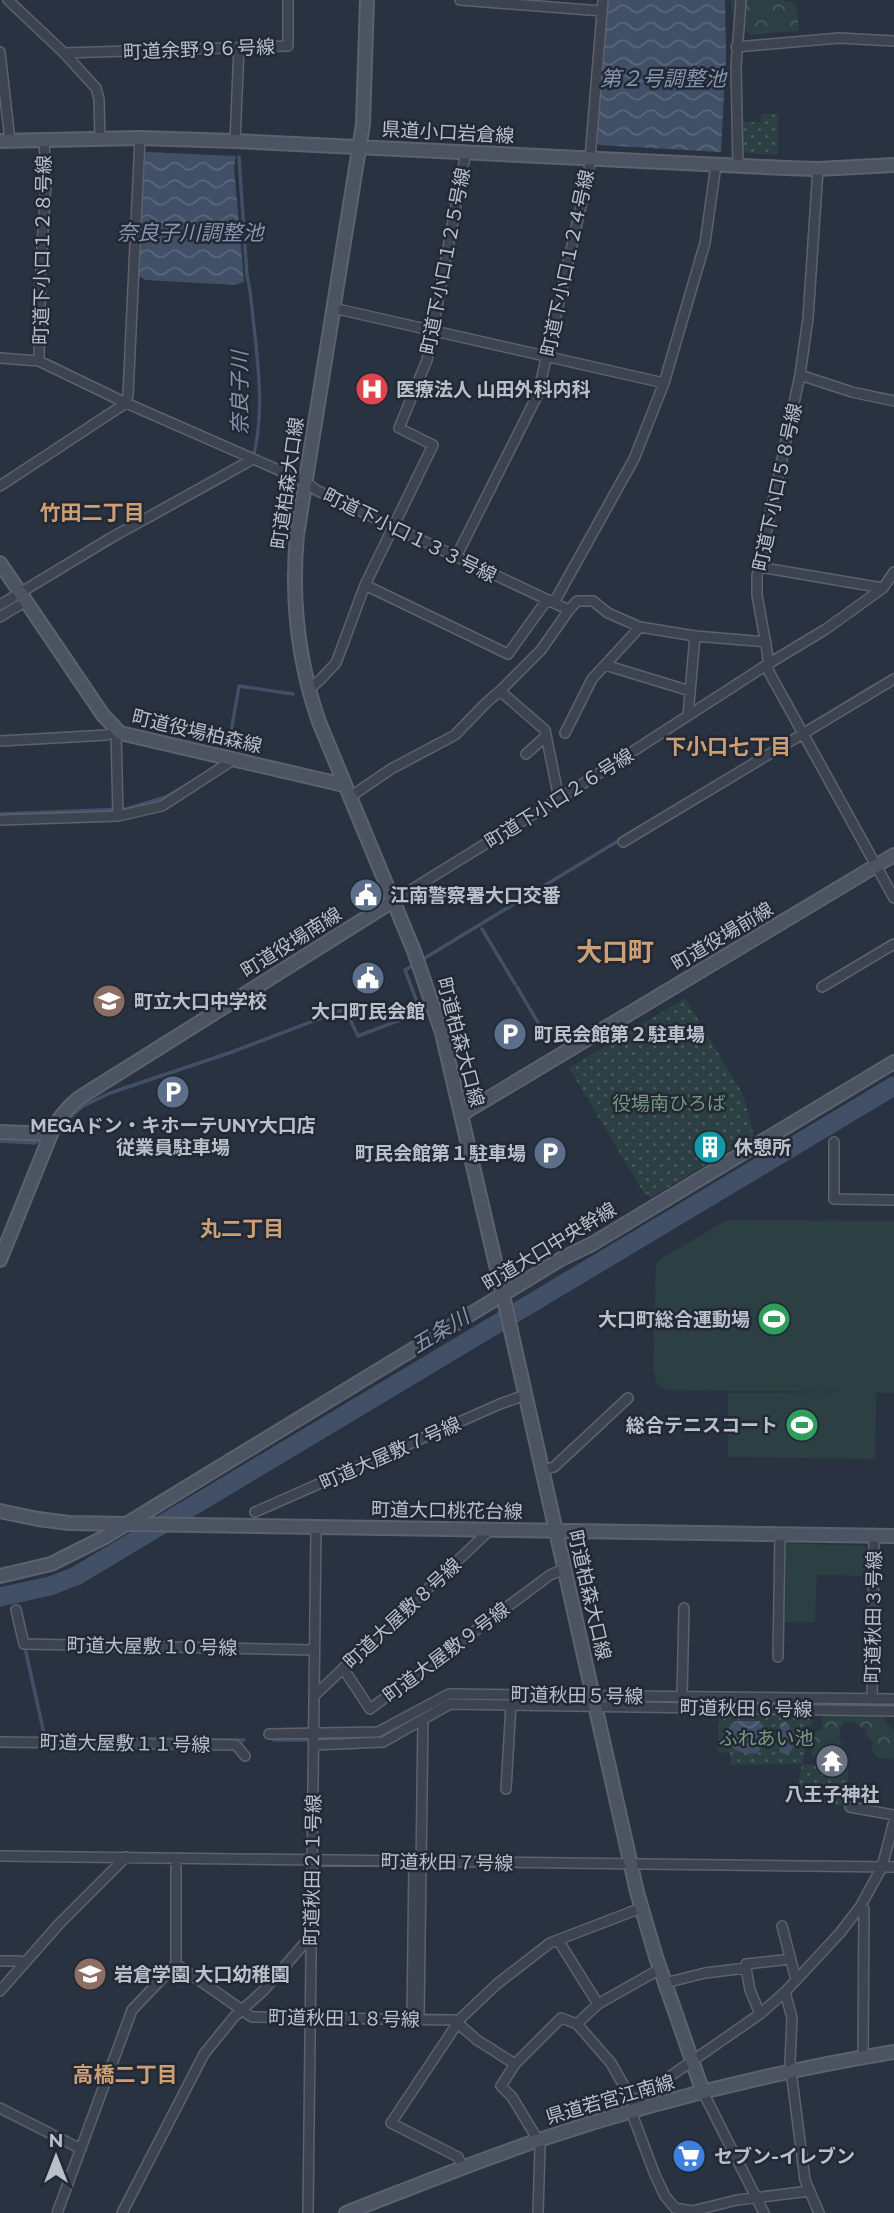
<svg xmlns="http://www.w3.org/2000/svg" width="894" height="2213" viewBox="0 0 894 2213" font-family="Raleway,'Noto Sans JP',sans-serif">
  <defs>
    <pattern id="forest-crowns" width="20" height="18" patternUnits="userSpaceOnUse" patternTransform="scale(1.75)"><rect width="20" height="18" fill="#2c3f42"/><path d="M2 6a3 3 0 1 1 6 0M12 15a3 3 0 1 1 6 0" fill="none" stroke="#48595c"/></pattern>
    <pattern id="park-dots" width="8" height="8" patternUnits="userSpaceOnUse" patternTransform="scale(1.75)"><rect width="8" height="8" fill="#2c3f42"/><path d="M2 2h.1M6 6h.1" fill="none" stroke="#48595c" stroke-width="1.8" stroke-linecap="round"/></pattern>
    <pattern id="water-waves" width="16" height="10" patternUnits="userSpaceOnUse" patternTransform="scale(1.75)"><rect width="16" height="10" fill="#414f67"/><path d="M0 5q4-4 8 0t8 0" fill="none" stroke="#5a677b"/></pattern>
  </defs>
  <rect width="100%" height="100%" fill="#293240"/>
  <!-- grass -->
  <path fill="#2c3f42" d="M 727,1220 L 894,1221 L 894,1393 L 876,1393 L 875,1459 L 728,1457 L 728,1393 L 841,1392 L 669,1390 C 658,1388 654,1380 653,1370 L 656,1264 L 662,1258 Z
    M 786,1543 L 865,1546 L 869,1551 L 870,1576 L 817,1575 L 815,1622 L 785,1622 Z"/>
  <!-- forest -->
  <path fill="url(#forest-crowns)" d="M 731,0 L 783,0 L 796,4 L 799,31 L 750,35 C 737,24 731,18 731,0 Z
    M 835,1706 L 861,1706 L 876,1710 L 894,1730 L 894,1760 L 887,1758 L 882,1759 L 876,1756 L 871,1750 L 873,1742 L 866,1736 L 867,1731 L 851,1721 L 842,1724 C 835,1743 847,1747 844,1759 C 843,1763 840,1766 838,1769 L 828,1770 C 823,1763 816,1761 811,1755 L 815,1733 L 823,1728 L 821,1718 L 827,1710 Z"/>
  <!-- park -->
  <path fill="url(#park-dots)" d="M 761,114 L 778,114 L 778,155 L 742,153 L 742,122 L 761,122 Z
    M 685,998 L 743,1094 L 754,1136 L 650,1198 L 648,1194 L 645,1195 L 569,1068 Z
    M 719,1710 L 814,1712 L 802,1764 L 848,1766 L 848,1807 L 795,1798 L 802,1764 L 730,1765 L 730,1753 L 718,1752 Z"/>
  <!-- water -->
  <path fill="url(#water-waves)" d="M 607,0 L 725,0 L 726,56 L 721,152 L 599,145 L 595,141 Z
    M 145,152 L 236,156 L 234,167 L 244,282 L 235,285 L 145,280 L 139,276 Z
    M 734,1721 L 759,1721 L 769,1731 L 769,1739 L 757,1753 C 737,1757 714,1740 734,1721 Z
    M 783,1722 L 786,1722 C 792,1729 794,1741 792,1750 L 785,1754 L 780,1752 L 780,1724 Z"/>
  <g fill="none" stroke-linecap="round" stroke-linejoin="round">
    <!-- stream -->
    <path stroke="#414f67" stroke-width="3.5" d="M 239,157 L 247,276 L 250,290 C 255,344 267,404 253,458
      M 147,523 L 246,468 L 249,464
      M 104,547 L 118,539
      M 0,611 L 20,599
      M 225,754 L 228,749 L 239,686 L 293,694
      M 0,814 L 126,809 L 166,797 L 193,781
      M 482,929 L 515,984
      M 517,987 L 550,1043
      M 60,1126 L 83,1106 L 110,1093 L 229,1053 L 345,1009 L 358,1036 L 416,1014 L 420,1010 L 405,970 L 877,684
      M 0,1141 L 35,1143 L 42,1138
      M 25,1648 L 45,1738 L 244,1740
      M 452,1700 L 591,1701
      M 599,1701 L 894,1706
      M 274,1740 L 307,1740"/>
    <!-- river -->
    <path stroke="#414f67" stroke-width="19" d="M 0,1597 L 50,1586 L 76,1576 L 894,1086"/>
    <defs>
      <path id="street" d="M 8,0 L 64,53 L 96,88 L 99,99 L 100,139
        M 460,0 L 602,11
        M 736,47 L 839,38 L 894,41
        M 0,52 L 10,141
        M 64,53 L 288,46 L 288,0
        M 235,141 L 239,47
        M 738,166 L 736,67 L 741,0
        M 818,169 L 808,318 L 800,375 L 757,576 L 757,595 L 767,651 L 769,672 L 894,898
        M 333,308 L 664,383
        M 0,358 L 39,361 L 126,403 L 306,482 L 316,490 L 569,610 L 577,601 L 593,601 L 608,613 L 640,627 L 695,636 L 688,715
        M 39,361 L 41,263 L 46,182 L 44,140
        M 800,375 L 852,392 L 894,401
        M 0,486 L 126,403 L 128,395 L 140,138
        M 456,557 L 538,394 L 589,171 L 603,0
        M 759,567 L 883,588
        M 365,585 L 508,654 L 544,604 L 556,599 L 634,459 L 664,383 L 705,243 L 716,165
        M 0,605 L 109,539 L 253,459
        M 0,617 L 26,601
        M 695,636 L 766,642
        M 605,665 L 640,627
        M 309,689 L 319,681 L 336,663 L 365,585 L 433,445 L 399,428 L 427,360 L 466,152
        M 500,691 L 541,650 L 569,610
        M 565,733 L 592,679 L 605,665 L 690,691
        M 0,741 L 107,735 L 116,731 L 118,816
        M 526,754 L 546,736
        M 350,797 L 391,769 L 455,735 L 486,703 L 500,691 L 545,730 L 559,799
        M 0,820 L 118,816 L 162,806 L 233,760
        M 623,842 L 894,679
        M 393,901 L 587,781 L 768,664 L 826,629 L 883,588 L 894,572
        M 822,987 L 894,944
        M 834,1142 L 834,1199 L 894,1200
        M 542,1470 L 554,1467 L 628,1398
        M 255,1512 L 500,1404 L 525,1395
        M 16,1610 L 24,1644 L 314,1650
        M 778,1657 L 780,1534
        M 343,1668 L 370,1709 L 550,1575 L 564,1569
        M 314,1696 L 490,1530
        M 682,1697 L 684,1608
        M 872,1699 L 874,1536
        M 269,1734 L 378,1732 L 449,1694 L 894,1699
        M 0,1742 L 236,1745 L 245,1756
        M 314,1745 L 383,1742 L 450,1704 L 894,1711
        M 506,1789 L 511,1705
        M 850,1807 L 894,1815
        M 0,1856 L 894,1867
        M 860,1907 L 864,1909 L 863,2058
        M 782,1926 L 796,1980
        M 558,1940 L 598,2004
        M 0,1961 L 20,1961 L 23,1965
        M 176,1964 L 252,2017 L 454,2020 L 477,2040 L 515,2064
        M 746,1968 L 746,1964 L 791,1959
        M 660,1969 L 598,2004 L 577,2024 L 611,2063 L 633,2102 L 634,2119 L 655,2175 L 665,2196 L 675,2208 L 692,2211 L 737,2200 L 810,2191
        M 665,1983 L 705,1973 L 746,1968 L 750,1990 L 760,2014
        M 0,1991 L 59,1924 L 126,1857
        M 785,1992 L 792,2018 L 790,2063 L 805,2180 L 819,2213
        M 412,2019 L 414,1861
        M 419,2019 L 423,1719
        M 703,2092 L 764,2213
        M 633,2102 L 760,2014 L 785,1992 L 839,1934 L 860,1907 L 882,1867 L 894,1821
        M 0,2108 L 81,2149
        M 463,2168 L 458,2157 L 391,2123 L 461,2018 L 497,1984 L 550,1943 L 641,1908
        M 57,2213 L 132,2010 L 176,1964 L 176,1858
        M 122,2213 L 204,2054 L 234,2017 L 263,1991 L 304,1944 L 311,1939
        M 308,2213 L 316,1527
        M 538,2213 L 540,2147 L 538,2140 L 512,2097 L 501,2086 L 515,2064 L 561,2018 L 577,2024"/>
      <path id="secondary" d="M 367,0 L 363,124 L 297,535 C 291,599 298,661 319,722 L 414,951 L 442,1033 L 503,1295 L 637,1892 L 656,1957 L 703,2092
        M 0,141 L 140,138 L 235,141 L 785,168 L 818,169 L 894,165
        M 0,563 L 103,715 L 120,733 L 344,785
        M 462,1114 L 894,855
        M 0,1132 L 51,1134
        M 0,1260 L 51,1134 C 57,1119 67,1108 79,1098 L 393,901
        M 0,1511 L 38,1519 L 69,1523 L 894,1536
        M 0,1576 L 51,1564 L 105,1537 L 561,1259 L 592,1244 L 894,1062
        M 346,2213 C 410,2188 474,2162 539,2140 C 654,2101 774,2072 894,2052"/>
    </defs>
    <!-- street casing -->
    <use href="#street" stroke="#5b626d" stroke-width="12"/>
    <!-- secondary casing -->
    <use href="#secondary" stroke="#5b626d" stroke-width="16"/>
    <!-- street -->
    <use href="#street" stroke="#3d4450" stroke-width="9"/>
    <!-- secondary -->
    <use href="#secondary" stroke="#4c5363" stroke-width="12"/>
  </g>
  <!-- icons -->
  <defs>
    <symbol id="hospital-disc" viewBox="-11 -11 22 22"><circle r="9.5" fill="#e0444e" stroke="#222935"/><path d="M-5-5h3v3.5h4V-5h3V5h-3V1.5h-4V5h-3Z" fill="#fff"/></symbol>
    <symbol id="civic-disc" viewBox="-11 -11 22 22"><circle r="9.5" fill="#5c6f8a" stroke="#222935"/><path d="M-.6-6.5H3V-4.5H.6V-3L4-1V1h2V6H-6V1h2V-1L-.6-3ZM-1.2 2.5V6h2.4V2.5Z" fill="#fff"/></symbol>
    <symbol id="school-disc" viewBox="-11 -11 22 22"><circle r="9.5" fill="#8d6e63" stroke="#222935"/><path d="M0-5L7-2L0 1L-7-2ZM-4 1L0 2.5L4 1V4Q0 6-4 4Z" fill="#fff"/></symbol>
    <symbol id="parking-disc" viewBox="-11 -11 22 22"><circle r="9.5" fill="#5c6f8a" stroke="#222935"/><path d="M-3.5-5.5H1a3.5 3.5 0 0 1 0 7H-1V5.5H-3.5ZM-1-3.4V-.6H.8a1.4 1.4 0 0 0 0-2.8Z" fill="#fff"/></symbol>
    <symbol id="building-disc" viewBox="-11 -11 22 22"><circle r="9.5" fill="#0f9aa8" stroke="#222935"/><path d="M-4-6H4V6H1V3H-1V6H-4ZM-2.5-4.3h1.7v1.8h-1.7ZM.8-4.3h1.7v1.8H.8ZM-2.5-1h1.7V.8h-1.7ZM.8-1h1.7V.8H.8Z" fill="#fff"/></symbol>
    <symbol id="stadium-disc" viewBox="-11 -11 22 22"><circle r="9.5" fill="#2e9e5b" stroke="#222935"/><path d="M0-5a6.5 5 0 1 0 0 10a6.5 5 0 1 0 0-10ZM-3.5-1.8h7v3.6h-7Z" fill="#fff"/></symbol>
    <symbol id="temple-disc" viewBox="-11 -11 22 22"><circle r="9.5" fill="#6b7280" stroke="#222935"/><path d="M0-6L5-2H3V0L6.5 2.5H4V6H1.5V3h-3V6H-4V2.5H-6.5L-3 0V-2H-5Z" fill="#fff"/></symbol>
    <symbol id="supermarket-disc" viewBox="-11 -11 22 22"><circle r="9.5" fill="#3f7fe0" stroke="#222935"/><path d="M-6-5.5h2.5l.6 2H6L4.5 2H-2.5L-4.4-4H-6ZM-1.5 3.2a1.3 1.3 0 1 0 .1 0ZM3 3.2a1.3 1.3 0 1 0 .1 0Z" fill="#fff"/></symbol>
  </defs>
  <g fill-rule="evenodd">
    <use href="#hospital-disc" x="353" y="370" width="38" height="38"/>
    <use href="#civic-disc" x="347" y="876" width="38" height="38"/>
    <use href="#civic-disc" x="349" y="959" width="38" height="38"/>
    <use href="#school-disc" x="90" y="982" width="38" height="38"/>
    <use href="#parking-disc" x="491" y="1015" width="38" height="38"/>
    <use href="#parking-disc" x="154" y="1073" width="38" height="38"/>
    <use href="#building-disc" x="691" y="1128" width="38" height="38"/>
    <use href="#parking-disc" x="531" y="1134" width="38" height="38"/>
    <use href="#stadium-disc" x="755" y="1300" width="38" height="38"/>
    <use href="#stadium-disc" x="783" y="1406" width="38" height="38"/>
    <use href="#temple-disc" x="813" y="1742" width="38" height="38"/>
    <use href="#school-disc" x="71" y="1955" width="38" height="38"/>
    <use href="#supermarket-disc" x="670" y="2137" width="38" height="38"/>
  </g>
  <g text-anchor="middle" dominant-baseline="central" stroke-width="5" stroke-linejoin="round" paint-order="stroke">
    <!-- street labels -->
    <g font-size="19" fill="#bac0ca" stroke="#222935">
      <text transform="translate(199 49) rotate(-2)">町道余野９６号線</text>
      <text transform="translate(448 132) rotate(3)">県道小口岩倉線</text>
      <text transform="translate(42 250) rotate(-89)">町道下小口１２８号線</text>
      <text transform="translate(445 261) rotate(-79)">町道下小口１２５号線</text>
      <text transform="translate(567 263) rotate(-78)">町道下小口１２４号線</text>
      <text transform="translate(287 483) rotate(-82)">町道柏森大口線</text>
      <text transform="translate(777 487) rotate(-78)">町道下小口５８号線</text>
      <text transform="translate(410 535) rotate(26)">町道下小口１３３号線</text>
      <text transform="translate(197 731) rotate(13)">町道役場柏森線</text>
      <text transform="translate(559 798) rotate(-32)">町道下小口２６号線</text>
      <text transform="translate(722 936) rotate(-31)">町道役場前線</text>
      <text transform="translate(291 942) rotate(-32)">町道役場南線</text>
      <text transform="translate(461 1042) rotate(75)">町道柏森大口線</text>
      <text transform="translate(549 1246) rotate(-31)">町道大口中央幹線</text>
      <text transform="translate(390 1453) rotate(-24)">町道大屋敷７号線</text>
      <text transform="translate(447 1510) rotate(1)">町道大口桃花台線</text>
      <text transform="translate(590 1595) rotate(77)">町道柏森大口線</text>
      <text transform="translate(402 1613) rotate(-43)">町道大屋敷８号線</text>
      <text transform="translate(873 1617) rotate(-89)">町道秋田３号線</text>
      <text transform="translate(152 1646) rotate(1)">町道大屋敷１０号線</text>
      <text transform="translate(446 1652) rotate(-37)">町道大屋敷９号線</text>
      <text transform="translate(577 1695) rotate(1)">町道秋田５号線</text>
      <text transform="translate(746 1708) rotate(1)">町道秋田６号線</text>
      <text transform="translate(125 1743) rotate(1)">町道大屋敷１１号線</text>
      <text transform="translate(447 1862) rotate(1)">町道秋田７号線</text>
      <text transform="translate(312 1870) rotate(-89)">町道秋田２１号線</text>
      <text transform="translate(344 2018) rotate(1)">町道秋田１８号線</text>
      <text transform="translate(610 2099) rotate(-16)">県道若宮江南線</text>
    </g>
    <!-- poi labels -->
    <g font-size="19" font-weight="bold" fill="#bac0ca" stroke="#222935" text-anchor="start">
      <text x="396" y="389">医療法人 山田外科内科</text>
      <text x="390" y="895">江南警察署大口交番</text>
      <text x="134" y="1001">町立大口中学校</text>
      <text x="368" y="1011" text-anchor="middle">大口町民会館</text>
      <text x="534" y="1034">町民会館第２駐車場</text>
      <text x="173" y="1125" text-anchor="middle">MEGAドン・キホーテUNY大口店<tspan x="173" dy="22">従業員駐車場</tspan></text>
      <text x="734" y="1147">休憩所</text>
      <text x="526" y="1153" text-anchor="end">町民会館第１駐車場</text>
      <text x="750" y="1319" text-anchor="end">大口町総合運動場</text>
      <text x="778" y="1425" text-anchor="end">総合テニスコート</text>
      <text x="832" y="1794" text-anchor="middle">八王子神社</text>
      <text x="114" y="1974">岩倉学園 大口幼稚園</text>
      <text x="714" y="2156">セブン-イレブン</text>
    </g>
    <!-- park labels -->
    <g font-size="19" fill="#74997e" stroke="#222935">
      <text x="669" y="1103">役場南ひろば</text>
      <text x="766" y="1738">ふれあい池</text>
    </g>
    <!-- water labels -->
    <g font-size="21" font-style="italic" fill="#8594ae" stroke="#222935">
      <text x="663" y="78">第２号調整池</text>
      <text x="190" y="232">奈良子川調整池</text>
      <text transform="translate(239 393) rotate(-90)">奈良子川</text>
      <text transform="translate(440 1331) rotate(-31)">五条川</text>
    </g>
    <!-- neighbourhood labels -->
    <g font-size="21" font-weight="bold" fill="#cc9f74" stroke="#222935">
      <text x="92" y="512">竹田二丁目</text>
      <text x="728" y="746">下小口七丁目</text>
      <text x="242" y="1228">丸二丁目</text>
      <text x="125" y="2074">高橋二丁目</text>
    </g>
    <!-- district labels -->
    <g font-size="26" font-weight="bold" fill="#cc9f74" stroke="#222935">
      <text x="615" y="952">大口町</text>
    </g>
  </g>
  <!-- north arrow -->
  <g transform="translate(56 2157)" stroke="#222935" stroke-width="5" paint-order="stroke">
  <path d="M0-5L12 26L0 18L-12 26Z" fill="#bac0ca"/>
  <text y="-10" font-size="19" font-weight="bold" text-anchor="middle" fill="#bac0ca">N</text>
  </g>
</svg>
